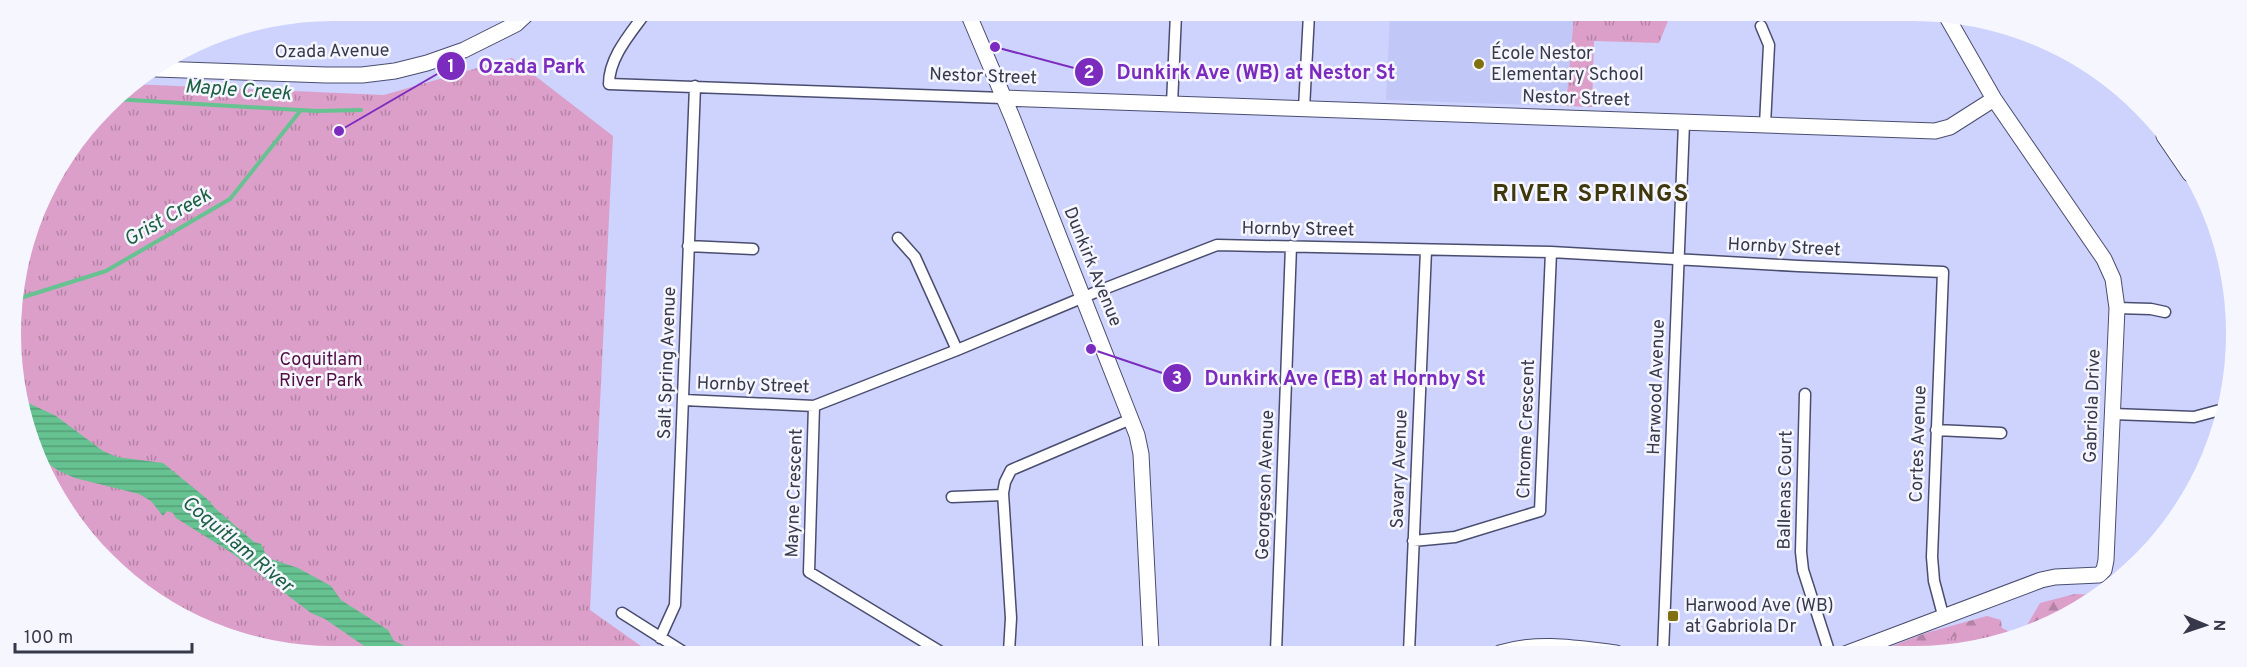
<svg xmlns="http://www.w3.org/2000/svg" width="2247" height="667" viewBox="0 0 2247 667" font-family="Overpass,sans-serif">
  <defs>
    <pattern id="forest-firs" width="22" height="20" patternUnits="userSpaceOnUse" patternTransform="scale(1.5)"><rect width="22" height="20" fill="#dc9fc9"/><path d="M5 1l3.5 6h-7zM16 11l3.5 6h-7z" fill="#b383a5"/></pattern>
    <pattern id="park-tufts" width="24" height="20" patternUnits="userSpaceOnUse" patternTransform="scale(1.5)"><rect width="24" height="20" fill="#dc9fc9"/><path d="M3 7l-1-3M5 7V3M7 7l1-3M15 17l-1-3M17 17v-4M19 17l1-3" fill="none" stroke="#b383a5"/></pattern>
    <pattern id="water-rules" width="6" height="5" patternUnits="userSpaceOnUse" patternTransform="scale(1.5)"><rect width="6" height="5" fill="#66c291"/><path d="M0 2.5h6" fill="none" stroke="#559f78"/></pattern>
  </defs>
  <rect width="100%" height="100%" fill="#cdd3fd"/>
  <!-- built -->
  <path fill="#c1c8f8" d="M 1390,15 L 1574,15 L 1566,106 L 1386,100 Z"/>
  <!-- forest -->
  <path fill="url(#forest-firs)" d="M 2075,594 L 2099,595 L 2056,623 L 2025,633 L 2026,627 L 2040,603 Z
    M 1987,616 L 2001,620 L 2003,639 L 1955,654 L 1871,654 L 1926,633 Z"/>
  <!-- park -->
  <path fill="url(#park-tufts)" d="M 1574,15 L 1670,16 L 1659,43 L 1594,41 L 1592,107 L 1566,106 Z
    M 512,58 L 613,136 L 590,610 L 648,651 L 270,650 L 154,602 L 65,513 L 21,417 L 13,292 L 44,190 L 120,91 L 131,84 L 384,95 Z
    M 1992,623 L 2016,635 L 1955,654 L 1905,654 Z"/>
  <!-- water -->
  <path fill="url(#water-rules)" d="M 20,399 L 56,416 L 103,451 L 117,457 L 163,463 L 206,498 L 216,509 L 254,542 L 261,544 L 265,553 L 271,559 L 298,568 L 331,586 L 341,600 L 388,630 L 394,641 L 416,651 L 370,650 L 325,619 L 311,613 L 232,553 L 176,518 L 173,513 L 167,511 L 163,516 L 151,501 L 139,494 L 75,478 L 59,471 L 40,458 L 21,417 Z"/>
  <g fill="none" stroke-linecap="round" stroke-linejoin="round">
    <!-- stream -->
    <path stroke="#66c291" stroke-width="4" d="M 114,99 L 316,111 L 361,110
      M 14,300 L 106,271 L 230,199 L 301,110"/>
    <defs>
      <path id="street" d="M 646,12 C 631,33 609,57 609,84 L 1003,98
        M 1761,26 L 1769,45 L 1765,125
        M 1172,104 L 1176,14
        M 1304,109 L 1309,14
        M 898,238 L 915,257 L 957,350
        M 688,246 L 753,249
        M 2117,308 L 2151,309 L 2165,312
        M 1805,394 L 1801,552 L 1803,570 L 1830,654
        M 684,400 L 814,406 L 957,350 L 1096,292 L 1217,245 L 1551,252 L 1798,266 L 1943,272 L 1932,557 L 1934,581 L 1943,615
        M 814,406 L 809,572 L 941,652
        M 2113,414 L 2194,417 L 2220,410
        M 1936,430 L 2001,433
        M 952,497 L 1003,495
        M 1413,541 L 1455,537 L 1540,511 L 1551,252
        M 622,613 L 682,651
        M 660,638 L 675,605 L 695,86
        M 1009,652 L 1011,618 L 1003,493 L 1005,482 L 1011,470 L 1131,419
        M 1276,652 L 1291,246
        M 1409,653 L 1426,250
        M 1663,653 L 1684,123"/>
      <path id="secondary" d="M 968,13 L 1012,117 L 1137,435 L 1141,454 L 1151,652
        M 156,69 L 326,75 L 362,75 L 395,71 L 427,63 L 464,50 L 516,24 L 530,11
        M 1003,98 L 1935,131 L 1950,127 L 1994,99
        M 2164,136 L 2190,174
        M 1500,653 C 1540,641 1576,648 1616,653
        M 1845,654 L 2041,580 L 2055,577 L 2099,575 L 2104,570 L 2106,560 L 2117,308 L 2113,279 L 2104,259 L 1994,99 L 1947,17"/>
    </defs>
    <!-- street casing -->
    <use href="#street" stroke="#4a4d70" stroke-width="13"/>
    <!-- secondary casing -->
    <use href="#secondary" stroke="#4a4d70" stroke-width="17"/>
    <!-- street -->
    <use href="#street" stroke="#fff" stroke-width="10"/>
    <!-- secondary -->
    <use href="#secondary" stroke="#fff" stroke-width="15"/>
  </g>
  <!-- markers -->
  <g fill="#80700f" stroke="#f5f6ff" stroke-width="2">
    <circle cx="1479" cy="64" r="6"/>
    <rect x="1667" y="610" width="12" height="12" rx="3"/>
  </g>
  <g text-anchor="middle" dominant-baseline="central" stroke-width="5" stroke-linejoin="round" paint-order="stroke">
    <!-- street labels -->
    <g font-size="18" fill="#37394a" stroke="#f5f6ff">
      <text transform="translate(332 52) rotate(-1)">Ozada Avenue</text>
      <text transform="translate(983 77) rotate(2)">Nestor Street</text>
      <text transform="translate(1576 99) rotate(2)">Nestor Street</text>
      <text transform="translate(1298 230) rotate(1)">Hornby Street</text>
      <text transform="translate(1784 248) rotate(3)">Hornby Street</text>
      <text transform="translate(1092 267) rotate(68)">Dunkirk Avenue</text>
      <text transform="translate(668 363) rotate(-88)">Salt Spring Avenue</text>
      <text transform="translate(753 386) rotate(2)">Hornby Street</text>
      <text transform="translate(1657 387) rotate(-88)">Harwood Avenue</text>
      <text transform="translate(2093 406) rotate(-88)">Gabriola Drive</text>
      <text transform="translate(1527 429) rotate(-88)">Chrome Crescent</text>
      <text transform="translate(1919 444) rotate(-88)">Cortes Avenue</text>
      <text transform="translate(1400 469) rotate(-88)">Savary Avenue</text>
      <text transform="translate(1266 485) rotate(-88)">Georgeson Avenue</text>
      <text transform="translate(1786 490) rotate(-89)">Ballenas Court</text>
      <text transform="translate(795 493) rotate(-88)">Mayne Crescent</text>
    </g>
    <!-- poi labels -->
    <g font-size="18" fill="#37394a" stroke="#f5f6ff" text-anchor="start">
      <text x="1491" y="54">École Nestor<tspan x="1491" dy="21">Elementary School</tspan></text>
      <text x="1685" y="606">Harwood Ave (WB)<tspan x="1685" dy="21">at Gabriola Dr</tspan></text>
    </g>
    <!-- park labels -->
    <g font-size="18" fill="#520e42" stroke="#f5f6ff">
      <text x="321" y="360">Coquitlam<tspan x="321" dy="21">River Park</tspan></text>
    </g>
    <!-- water labels -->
    <g font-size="20" font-style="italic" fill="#1c6040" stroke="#f5f6ff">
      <text transform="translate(238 91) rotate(4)">Maple Creek</text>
      <text transform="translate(168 218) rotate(-30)">Grist Creek</text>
      <text transform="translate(237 545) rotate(40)">Coquitlam River</text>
    </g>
    <!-- district labels -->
    <g font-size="24" font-weight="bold" letter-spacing="1.5" fill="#3f370d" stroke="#f5f6ff">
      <text x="1591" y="195">RIVER SPRINGS</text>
    </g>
  </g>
  <!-- crop -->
  <path d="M0 0H2247V667H0ZM333 21H1914A312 312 0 0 1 2226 333V334A312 312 0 0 1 1914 646H333A312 312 0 0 1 21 334V333A312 312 0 0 1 333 21Z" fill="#f5f6ff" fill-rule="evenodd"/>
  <!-- callouts -->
  <path fill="none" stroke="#7b2cbf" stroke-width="2" d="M339 131L451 66M995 47L1089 72M1091 349L1177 378"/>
  <g fill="#7b2cbf" stroke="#f5f6ff" stroke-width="2">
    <circle cx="339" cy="131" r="6"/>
    <circle cx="995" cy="47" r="6"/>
    <circle cx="1091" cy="349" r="6"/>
    <circle cx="451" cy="66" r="15"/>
    <circle cx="1089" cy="72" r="15"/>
    <circle cx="1177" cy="378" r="15"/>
  </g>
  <g font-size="18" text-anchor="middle" font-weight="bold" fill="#fff">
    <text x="451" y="72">1</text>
    <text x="1089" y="78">2</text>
    <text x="1177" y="384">3</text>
  </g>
  <g font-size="20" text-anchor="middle" font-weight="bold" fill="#7b2cbf" stroke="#f5f6ff" stroke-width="5" stroke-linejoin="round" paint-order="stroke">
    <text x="532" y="73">Ozada Park</text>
    <text x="1256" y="79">Dunkirk Ave (WB) at Nestor St</text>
    <text x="1345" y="385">Dunkirk Ave (EB) at Hornby St</text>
  </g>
  <!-- north arrow -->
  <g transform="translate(2205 625) rotate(92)" stroke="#f5f6ff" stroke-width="4.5" paint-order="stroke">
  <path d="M0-4.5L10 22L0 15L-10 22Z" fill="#37394a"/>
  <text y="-9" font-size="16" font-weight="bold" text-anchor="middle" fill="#37394a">N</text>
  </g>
  <!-- scale -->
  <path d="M15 643v9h177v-9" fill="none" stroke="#37394a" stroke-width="3"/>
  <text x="24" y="643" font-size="18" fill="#37394a" stroke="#f5f6ff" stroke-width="4.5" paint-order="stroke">100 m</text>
</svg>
